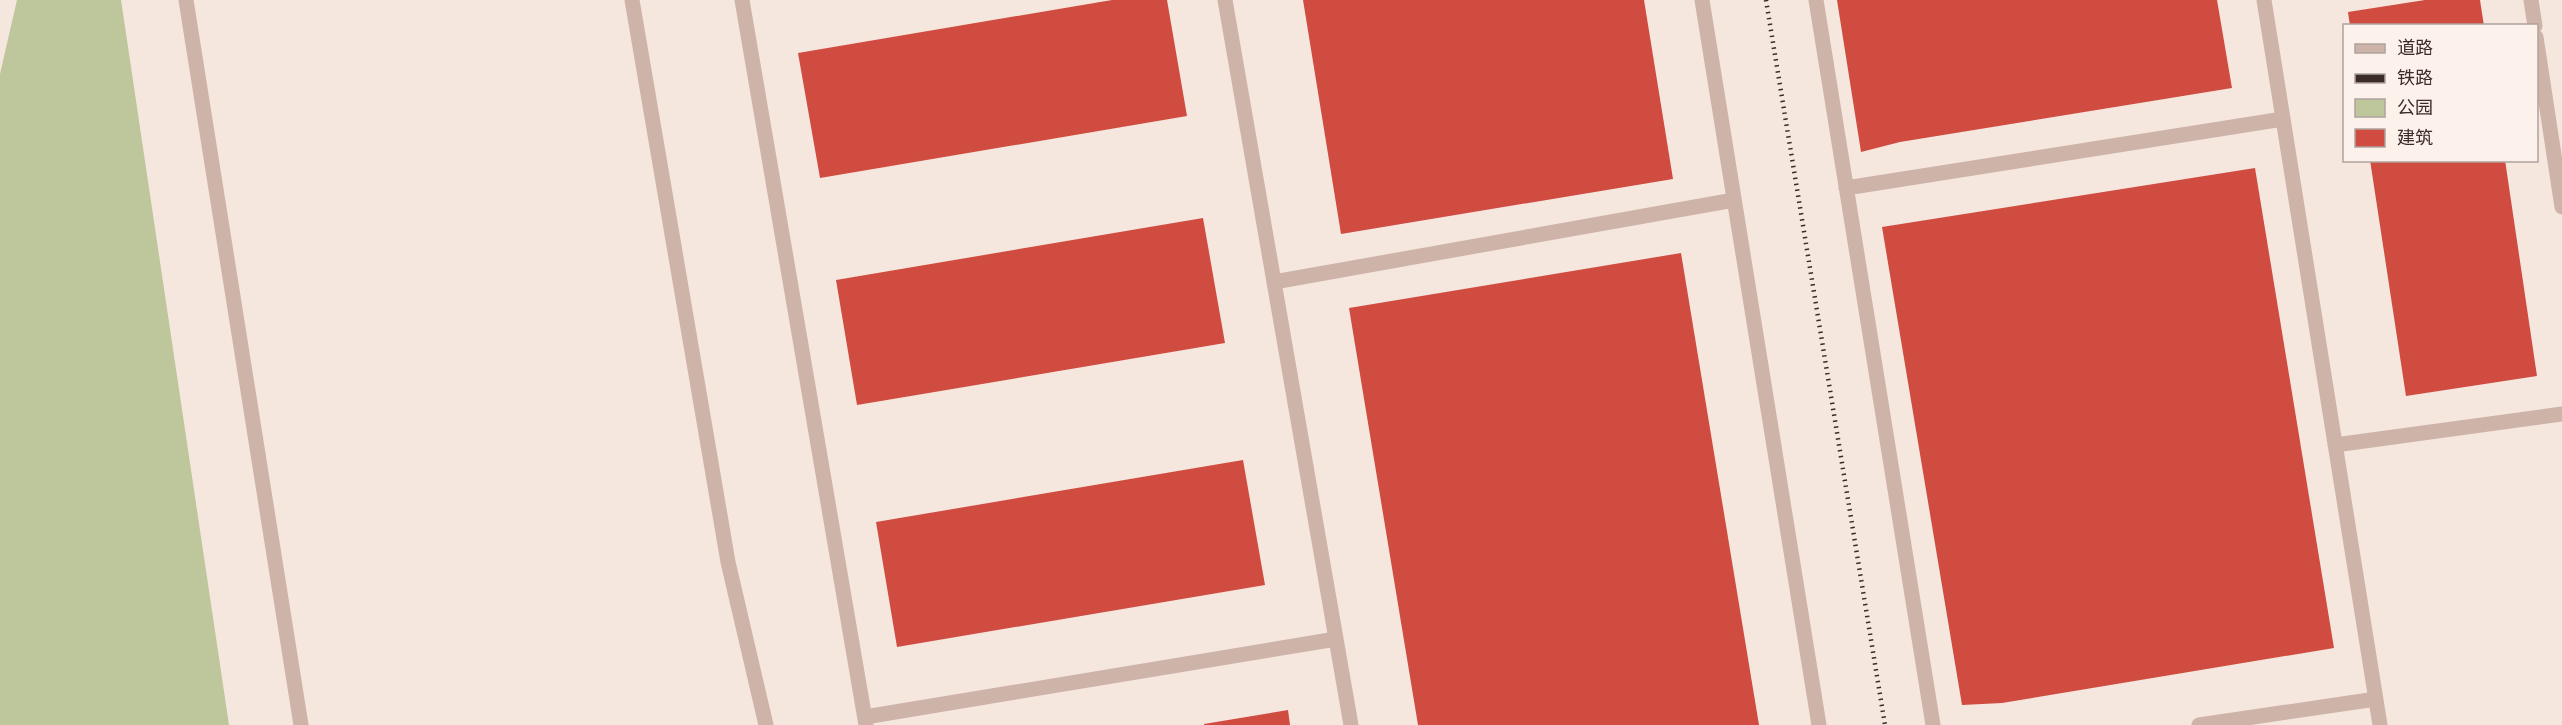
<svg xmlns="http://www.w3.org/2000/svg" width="2562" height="725" viewBox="0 0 2562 725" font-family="'Space Grotesk','Noto Sans SC',sans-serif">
  <rect width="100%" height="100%" fill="#f5e6de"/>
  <!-- green -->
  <path fill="#bec69c" d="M 17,0 L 121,0 L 229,725 L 0,725 L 0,74 Z"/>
  <!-- building -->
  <path fill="#d04c40" d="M 1112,0 L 1167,0 L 1187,116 L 820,178 L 798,53 Z
    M 1303,0 L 1644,0 L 1673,179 L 1341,234 Z
    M 1837,0 L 2217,0 L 2232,88 L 1900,142 L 1861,152 Z
    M 2425,0 L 2480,0 L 2484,26 L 2350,26 L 2348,12 Z
    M 2370,160 L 2505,160 L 2537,376 L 2406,396 Z
    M 2255,168 L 2334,648 L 2002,703 L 1962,705 L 1882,227 Z
    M 1203,218 L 1225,343 L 857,405 L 836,280 Z
    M 1681,253 L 1759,725 L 1418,725 L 1349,308 Z
    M 1243,460 L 1265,585 L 897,647 L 876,522 Z
    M 1288,710 L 1290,725 L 1204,725 L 1204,724 Z"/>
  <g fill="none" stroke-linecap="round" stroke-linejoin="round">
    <!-- minor -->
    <path stroke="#ceb3a8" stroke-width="15" d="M 186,0 L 301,725
      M 632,0 L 728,562 L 766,725
      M 742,0 L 866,725
      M 1225,0 L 1351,725
      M 1702,0 L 1819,725
      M 1816,0 L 1933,725
      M 2264,0 L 2380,725
      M 2531,0 L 2535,26
      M 2536,37 L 2562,207
      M 1846,188 L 2283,119
      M 1274,282 L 1734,200
      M 2335,445 L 2562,414
      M 865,717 L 1336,639
      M 2199,725 L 2376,699"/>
    <!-- rail -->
    <path stroke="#3b2c29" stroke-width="4.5" stroke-dasharray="1.5 4.5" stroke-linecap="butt" d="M 1766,0 L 1885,725"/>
  </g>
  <!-- legend -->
  <rect x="2343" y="24" width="195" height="138" fill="#fcf1eb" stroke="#afa29d" stroke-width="1.5"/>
  <rect x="2355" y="44" width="30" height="9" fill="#ceb3a8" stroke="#afa29d" stroke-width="1.5"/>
  <text x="2397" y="54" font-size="18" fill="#3b2c29">道路</text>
  <rect x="2355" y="74" width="30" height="9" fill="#3b2c29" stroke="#afa29d" stroke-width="1.5"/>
  <text x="2397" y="84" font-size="18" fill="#3b2c29">铁路</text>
  <rect x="2355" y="99" width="30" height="18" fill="#bec69c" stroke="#afa29d" stroke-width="1.5"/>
  <text x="2397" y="114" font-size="18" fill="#3b2c29">公园</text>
  <rect x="2355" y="129" width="30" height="18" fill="#d04c40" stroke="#afa29d" stroke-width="1.5"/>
  <text x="2397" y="144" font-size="18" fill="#3b2c29">建筑</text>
</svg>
